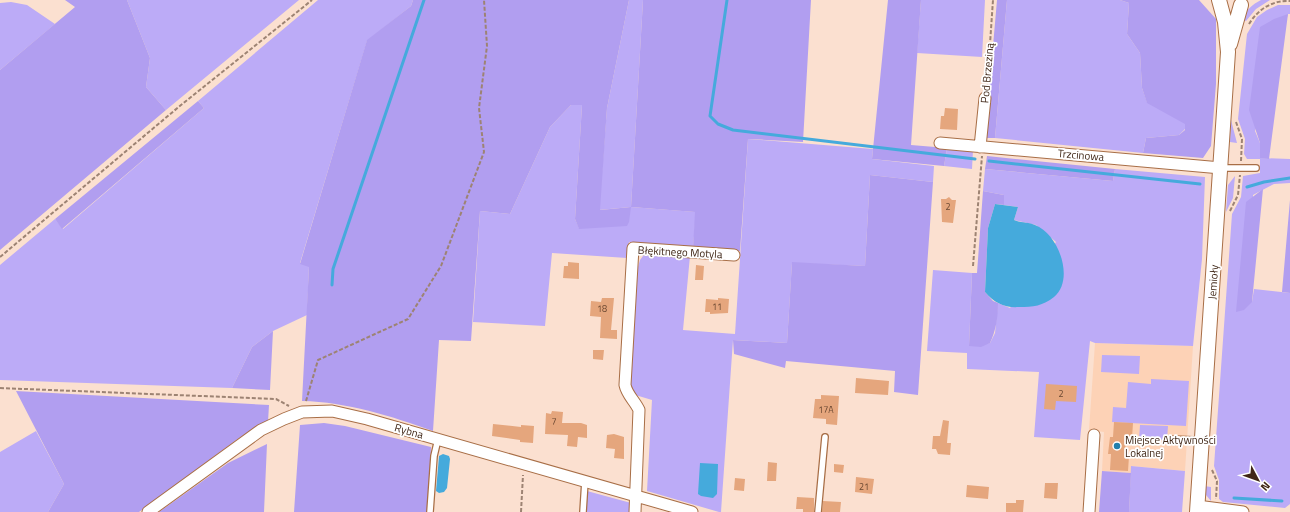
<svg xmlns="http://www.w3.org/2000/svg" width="1290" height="512" viewBox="0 0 1290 512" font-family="'Titillium Web',sans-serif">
  <rect width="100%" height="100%" fill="#fbe0d0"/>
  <!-- built -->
  <path fill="#fdd2b6" d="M 1095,343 L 1193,346 L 1185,471 L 1132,466 L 1131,473 L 1102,471 L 1104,432 L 1089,430 Z"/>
  <!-- green -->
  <path fill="#bcabf7" d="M 127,0 L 299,0 L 166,110 L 146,87 L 150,58 Z
    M 318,0 L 413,0 L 411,6 L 367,41 L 300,263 L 309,266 L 307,315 L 273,331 L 252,347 L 232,388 L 0,380 L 0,265 L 55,219 L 63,229 L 204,108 L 198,101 Z
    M 629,0 L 643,0 L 631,207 L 696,212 L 693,248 L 629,242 L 627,258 L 552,253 L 545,326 L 473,322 L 480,211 L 510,214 L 550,127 L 571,105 L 582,105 L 575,219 L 579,228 L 631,207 L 599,210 L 607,108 Z
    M 921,0 L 985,0 L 982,57 L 917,53 Z
    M 1007,0 L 1120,0 L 1129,3 L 1127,34 L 1140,53 L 1142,88 L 1147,102 L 1185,123 L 1185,129 L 1179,135 L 1146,138 L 1143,153 L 995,138 Z
    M 1261,0 L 1270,0 L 1256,9 L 1246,21 L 1243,20 C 1244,11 1253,4 1261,0 Z
    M 11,2 L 27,5 L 55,24 L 0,70 L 0,3 Z
    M 1278,5 L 1290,5 L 1290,14 L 1288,14 L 1255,131 L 1260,143 L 1260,158 L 1290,159 L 1290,183 L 1274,184 L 1253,195 L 1252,302 L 1254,289 L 1290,293 L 1290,504 L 1285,508 L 1223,502 L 1219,499 L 1219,480 L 1214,466 L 1232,214 L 1241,197 L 1243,176 L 1260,173 L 1260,159 L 1247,159 L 1244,154 L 1245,139 L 1238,119 L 1247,34 L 1257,17 L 1267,10 Z
    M 1231,120 L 1237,143 L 1230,142 Z
    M 748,139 L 873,149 L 872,159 L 934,166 L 933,182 L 870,175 L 865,266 L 792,263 L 787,343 L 733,340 L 721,512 L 719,512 L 647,491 L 652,400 L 632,394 L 629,388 L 638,267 L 640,260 L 646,252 L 690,256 L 683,330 L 735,334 Z
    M 947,148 L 973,150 L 972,169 L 944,166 Z
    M 985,169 L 1113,181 L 1115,169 L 1205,177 L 1202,259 L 1193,346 L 1095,343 L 1090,341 L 1080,440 L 1034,437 L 1039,372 L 967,369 L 967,353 L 927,351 L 933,270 L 972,273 L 969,346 L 990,343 L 995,333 L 998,303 L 1010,308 L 1056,242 L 1036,225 L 1014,220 L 1018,207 L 1004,205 L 1004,195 L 983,191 Z
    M 1235,176 L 1233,198 L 1226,212 L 1228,185 Z
    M 1102,355 L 1140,356 L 1139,374 L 1101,372 Z
    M 1151,379 L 1189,381 L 1186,426 L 1112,422 L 1113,407 L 1126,408 L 1128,382 L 1151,384 Z
    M 1140,425 L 1168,426 L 1167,440 L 1139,439 Z
    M 36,431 L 64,484 L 48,512 L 0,512 L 0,452 Z
    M 1131,466 L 1185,471 L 1182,512 L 1129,512 Z
    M 1204,486 L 1211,487 L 1211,501 L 1206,495 Z
    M 587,491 L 631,503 L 630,512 L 586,512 Z"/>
  <!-- forest -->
  <path fill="#b19ef0" d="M 65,0 L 127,0 L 150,58 L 146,87 L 166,110 L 0,250 L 0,70 L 75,7 Z
    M 413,0 L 629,0 L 607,108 L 600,210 L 631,207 L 643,0 L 811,0 L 803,142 L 748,139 L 740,251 L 693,248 L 695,212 L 631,207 L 629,222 L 627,226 L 579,229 L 575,219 L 582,105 L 571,105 L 550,127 L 510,214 L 480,211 L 471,341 L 439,340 L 433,431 C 391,416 347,402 302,401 L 309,267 L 300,264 L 367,40 L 411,6 Z
    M 888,0 L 921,0 L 911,145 L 947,148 L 944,166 L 872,159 Z
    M 997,0 L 1007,0 L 995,138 L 985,138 Z
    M 1120,0 L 1199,0 L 1216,19 L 1216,84 L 1211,146 L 1203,158 L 1143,153 L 1146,138 L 1179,135 L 1185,130 L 1185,124 L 1147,103 L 1142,88 L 1140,53 L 1127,34 L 1129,3 Z
    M 1288,14 L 1269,159 L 1260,158 L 1260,143 L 1249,110 L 1260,27 L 1274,19 Z
    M 198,101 L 204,108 L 62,229 L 55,219 Z
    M 987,156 L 1115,169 L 1113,181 L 985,169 Z
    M 870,175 L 933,182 L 918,395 L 894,392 L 895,371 L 786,361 L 785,368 L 734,354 L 733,340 L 787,343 L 792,262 L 865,266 Z
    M 1263,189 L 1252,302 L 1244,310 L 1236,312 L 1246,202 Z
    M 983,191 L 1004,195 L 1004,205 L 995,204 L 988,228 L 985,292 L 993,301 L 998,303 C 998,318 996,330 990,343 L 981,347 L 969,346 L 972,273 L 977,273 Z
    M 1290,200 L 1290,293 L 1282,292 Z
    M 273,331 L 270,390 L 232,388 L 252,347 Z
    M 16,391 L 269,405 L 268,422 L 239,438 L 139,512 L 48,512 L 64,484 Z
    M 324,423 L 345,426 L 431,447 L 428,512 L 294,512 L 300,425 Z
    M 267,444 L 264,512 L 159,512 L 228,463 Z
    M 1102,471 L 1131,473 L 1129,512 L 1099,512 Z"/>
  <!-- water -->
  <path fill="#45aadc" d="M 995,204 L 1018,207 L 1014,220 C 1021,223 1029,222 1035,225 C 1059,234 1075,280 1054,297 C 1043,306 1033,307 1019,307 C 1005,308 994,303 985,292 L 988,228 Z
    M 443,454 L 449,456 L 450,459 L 447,488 L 444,492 L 439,493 L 436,491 L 439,456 Z
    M 700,463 L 718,464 L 717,494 L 713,498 L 701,496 L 698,494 Z"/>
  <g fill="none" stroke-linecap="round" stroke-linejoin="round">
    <!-- stream -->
    <path stroke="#45aadc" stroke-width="3" d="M 727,0 L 710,116 L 718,124 L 733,130 L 975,159
      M 989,161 L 1200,184
      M 1247,187 L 1264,182 L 1290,178
      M 332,285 L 333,269 L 424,0
      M 1234,498 L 1282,501"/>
  </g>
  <!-- building -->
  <path fill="#e5a67d" d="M 945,108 L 958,109 L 957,130 L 940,129 L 941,116 L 944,116 Z
    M 949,197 L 952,200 L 956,200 L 953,223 L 942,222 L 941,199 L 946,199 Z
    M 568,262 L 579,263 L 579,279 L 563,278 L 564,266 L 568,266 Z
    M 696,265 L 704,266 L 703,280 L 695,280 Z
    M 602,298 L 614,298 L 611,330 L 617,330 L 617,339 L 600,338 L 601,317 L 590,316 L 591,301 L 601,302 Z
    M 718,298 L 729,299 L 728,313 L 710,314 L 710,312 L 705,312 L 706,299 L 718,300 Z
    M 593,350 L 604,350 L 603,360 L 593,359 Z
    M 856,378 L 889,381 L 888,395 L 855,393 Z
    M 1046,384 L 1077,386 L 1076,402 L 1056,401 L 1055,410 L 1044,409 Z
    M 821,395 L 839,396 L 837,425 L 826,424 L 826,419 L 813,418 L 815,399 L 821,399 Z
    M 552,411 L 563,412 L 562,423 L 581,423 L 587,425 L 587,438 L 578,437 L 577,447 L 567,446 L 568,435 L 545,434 L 546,413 L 551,414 Z
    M 943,420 L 949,421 L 947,443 L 951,443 L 950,455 L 938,454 L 936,449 L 932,449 L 933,436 L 940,436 Z
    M 1114,422 L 1133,423 L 1132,438 L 1126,438 L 1125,455 L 1129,456 L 1128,471 L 1110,470 L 1111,454 L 1108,454 L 1110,437 L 1113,437 Z
    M 493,424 L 521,427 L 521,425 L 534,426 L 533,443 L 520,442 L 520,440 L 492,436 Z
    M 614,434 L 624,437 L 624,459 L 614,458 L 615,449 L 606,448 L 607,435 Z
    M 768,462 L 777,463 L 776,481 L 767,481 Z
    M 834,464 L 844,465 L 843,473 L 834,472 Z
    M 856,477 L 874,479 L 872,494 L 855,492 Z
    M 735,478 L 745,479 L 744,491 L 734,490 Z
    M 1045,483 L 1058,483 L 1057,499 L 1044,498 Z
    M 967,485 L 989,487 L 988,499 L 966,497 Z
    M 797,497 L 814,498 L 814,512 L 803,512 L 803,509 L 796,509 Z
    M 1016,500 L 1024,500 L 1023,512 L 1006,512 L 1006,503 L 1016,503 Z
    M 823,501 L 841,502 L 840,512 L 822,512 Z"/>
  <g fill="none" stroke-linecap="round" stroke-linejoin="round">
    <defs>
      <path id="service" d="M 1221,168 L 1256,168
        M 1169,439 L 1193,440
        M 430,512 L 434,456 L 438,439
        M 583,512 L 585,481
        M 818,512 L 825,437"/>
      <path id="minor" d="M 940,143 L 1221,168
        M 980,147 L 985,98
        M 1197,506 L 1243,512
        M 148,512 L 261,430 L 284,419 L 302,412 L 332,411 L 367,419 L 692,512
        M 635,512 L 639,410 C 635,401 627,395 625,385 L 633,248 L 734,255
        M 1089,512 L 1094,435"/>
      <path id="tertiary" d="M 1230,44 L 1241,5
        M 1197,512 L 1228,52 L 1225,22 L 1219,0"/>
    </defs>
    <!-- service casing -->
    <use href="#service" stroke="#a86e46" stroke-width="8"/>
    <!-- minor casing -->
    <use href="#minor" stroke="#a86e46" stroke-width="13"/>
    <!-- tertiary casing -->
    <use href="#tertiary" stroke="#a86e46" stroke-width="16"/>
    <!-- path -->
    <path stroke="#9d8373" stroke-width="2" stroke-dasharray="4 2" stroke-linecap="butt" d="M 1249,24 C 1258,9 1273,0 1290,1
      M 987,88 L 993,0
      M 1236,122 L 1242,139 L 1241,161
      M 1230,211 L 1238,195 L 1240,175
      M 0,257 L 181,105 L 312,0
      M 973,266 L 982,156
      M 0,388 L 276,399 L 289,406
      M 306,401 L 318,360 L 408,319 L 441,266 L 484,152 L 479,108 L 487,46 L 484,0
      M 1212,470 L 1217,481 L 1216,499
      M 521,512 L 523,475"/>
    <!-- service -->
    <use href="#service" stroke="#fff" stroke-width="5.5"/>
    <!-- minor -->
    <use href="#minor" stroke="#fff" stroke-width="11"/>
    <!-- tertiary -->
    <use href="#tertiary" stroke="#fff" stroke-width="14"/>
  </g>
  <!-- markers -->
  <circle fill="#207fac" stroke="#fff" stroke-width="1.5" cx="1117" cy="446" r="4"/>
  <g text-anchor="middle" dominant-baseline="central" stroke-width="3.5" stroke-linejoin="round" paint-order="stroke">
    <!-- number labels -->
    <g font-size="9" fill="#684630">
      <text x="948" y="206">2</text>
      <text x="717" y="306">11</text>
      <text x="602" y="308">18</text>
      <text x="1061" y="393">2</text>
      <text x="826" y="409">17A</text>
      <text x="554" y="421">7</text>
      <text x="864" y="486">21</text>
    </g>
    <!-- street labels -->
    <g font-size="11" fill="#3f2616" stroke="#fff">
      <text transform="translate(987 73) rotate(-85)">Pod Brzeziną</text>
      <text transform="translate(1081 155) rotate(5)">Trzcinowa</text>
      <text transform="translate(680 252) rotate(3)">Błękitnego Motyla</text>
      <text transform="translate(1213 282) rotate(-86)">Jemioły</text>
      <text transform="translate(409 431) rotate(16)">Rybna</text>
    </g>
    <!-- poi labels -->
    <g font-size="11" fill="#3f2616" stroke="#fff" text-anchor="start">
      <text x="1125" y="440">Miejsce Aktywności<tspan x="1125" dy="13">Lokalnej</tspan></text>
    </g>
  </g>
  <!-- north arrow -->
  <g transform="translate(1258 480) rotate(131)" stroke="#ffffff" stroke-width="3" paint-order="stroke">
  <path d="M0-3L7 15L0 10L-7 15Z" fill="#3f2616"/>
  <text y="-6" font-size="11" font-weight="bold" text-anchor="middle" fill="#3f2616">N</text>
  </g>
</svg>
